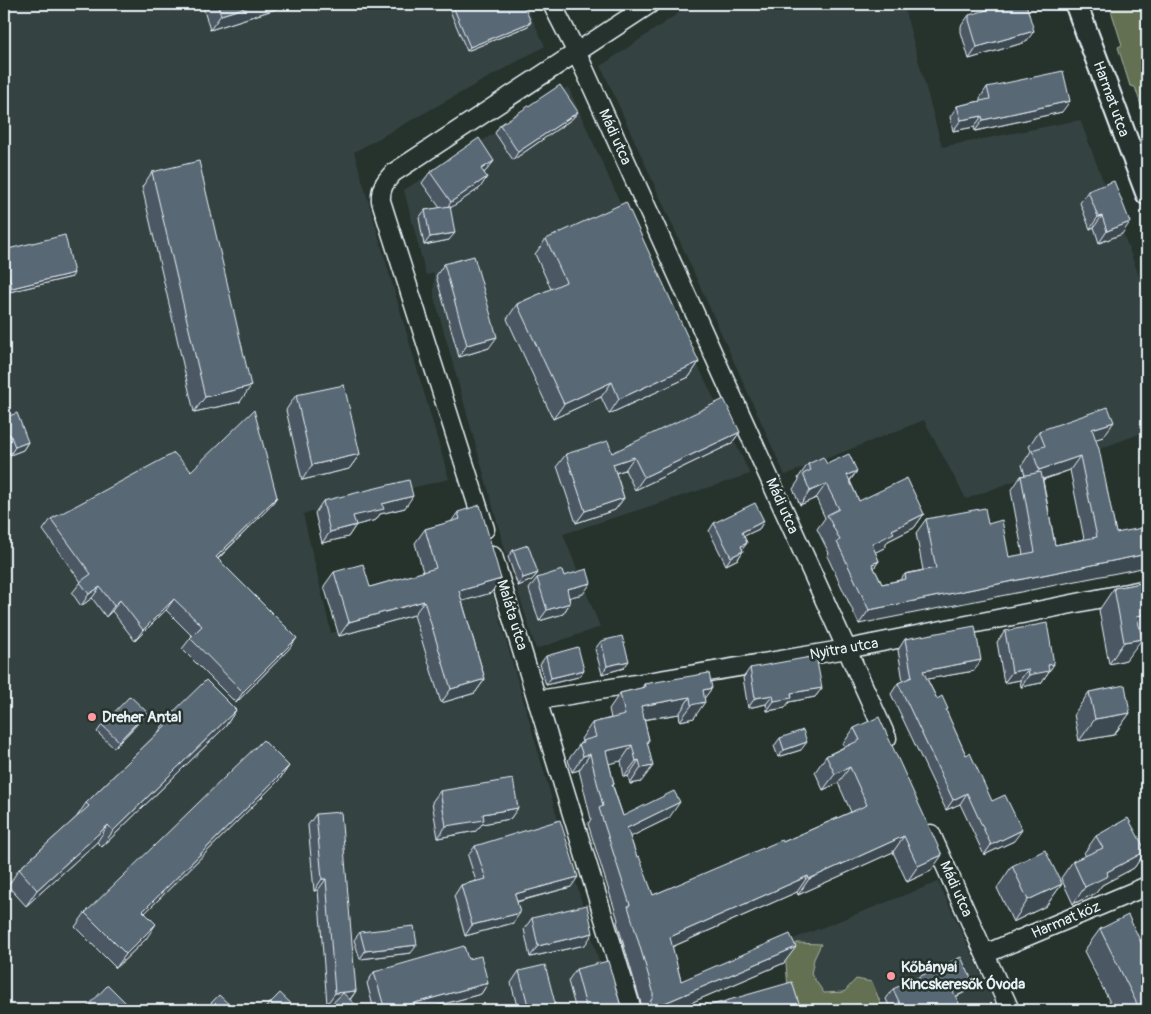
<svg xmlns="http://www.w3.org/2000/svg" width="1151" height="1014" viewBox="0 0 1151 1014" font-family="Pangolin,sans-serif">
  <rect width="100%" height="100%" fill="#26332d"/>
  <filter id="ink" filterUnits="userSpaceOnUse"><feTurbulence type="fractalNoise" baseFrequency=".02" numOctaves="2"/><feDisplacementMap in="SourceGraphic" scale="10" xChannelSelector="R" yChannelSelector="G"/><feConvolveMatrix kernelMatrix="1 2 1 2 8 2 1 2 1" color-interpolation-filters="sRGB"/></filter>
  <g filter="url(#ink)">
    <!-- built -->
    <path fill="#354342" d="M 4,4 L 525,4 L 545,46 L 354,152 L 449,479 L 303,514 L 331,633 L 491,589 L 613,1010 L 4,1010 Z
      M 692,4 L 903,4 L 942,147 L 1080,120 L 1147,297 L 1147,431 L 966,499 L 924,420 L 785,475 L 601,66 Z
      M 568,87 L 623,209 L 750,474 L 563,534 L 600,627 L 536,649 L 506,553 L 434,296 L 434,273 L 426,275 L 404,190 Z
      M 938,882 L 998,1010 L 813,1010 L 788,941 Z"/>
    <!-- green -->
    <path fill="#637051" stroke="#a6b0a4" d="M 1109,4 L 1147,4 L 1147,123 L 1135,87 L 1130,86 L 1118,47 L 1122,45 Z
      M 797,943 L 821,944 L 814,959 L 811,974 L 824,993 L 844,992 L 856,979 L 872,982 L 880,1002 L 881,1010 L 803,1010 L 788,988 L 785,952 Z"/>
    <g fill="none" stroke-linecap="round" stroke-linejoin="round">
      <defs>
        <path id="minor" d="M 552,4 L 576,51 L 887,738
          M 485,529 L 381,201 C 380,188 385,182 393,173 L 650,4
          M 493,556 L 632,1010
          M 539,700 L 847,649 L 1147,589
          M 931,834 L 1010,1010
          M 985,954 L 1147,886"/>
        <path id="tertiary" d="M 1076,4 L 1147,194"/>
      </defs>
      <!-- minor casing -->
      <use href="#minor" stroke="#e8f1f8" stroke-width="21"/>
      <!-- tertiary casing -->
      <use href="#tertiary" stroke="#e8f1f8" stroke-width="25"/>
      <!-- minor -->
      <use href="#minor" stroke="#26332d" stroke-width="18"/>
      <!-- tertiary -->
      <use href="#tertiary" stroke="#26332d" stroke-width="21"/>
    </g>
    <!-- wall -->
    <path fill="#4c5964" stroke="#e8f1f8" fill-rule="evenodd" d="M 202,4 L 280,4 L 276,9 L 210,30 Z
      M 447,4 L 523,4 L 528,26 L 467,51 Z
      M 969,15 L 1026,42 L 969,59 L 961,32 L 961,26 Z
      M 987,87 L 1062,112 L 975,131 L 974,127 L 953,131 L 950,117 L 957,106 L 980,101 L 980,98 Z
      M 578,112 L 572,119 L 513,160 L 495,133 L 500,125 Z
      M 494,161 L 486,171 L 484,173 L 480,188 L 450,208 L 449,240 L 424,245 L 419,218 L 425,210 L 440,208 L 422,183 L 430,172 Z
      M 152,172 L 240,402 L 194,412 L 142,187 Z
      M 1088,191 L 1122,234 L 1099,243 L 1094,227 L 1090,229 L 1080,203 Z
      M 546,239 L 699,362 L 689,377 L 609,414 L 601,397 L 553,419 L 507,319 L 517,304 L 551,289 L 535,254 Z
      M 4,250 L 72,277 L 9,292 L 4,271 Z
      M 444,264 L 489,348 L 459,357 L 436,276 Z
      M 296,395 L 360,454 L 349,469 L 302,480 L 286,410 Z
      M 4,418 L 28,442 L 23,450 L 10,455 L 5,441 Z
      M 1039,431 L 1103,437 L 1095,439 L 1116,533 L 859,624 L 827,556 L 829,553 L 817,529 L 825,518 L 816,498 L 800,505 L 793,489 L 799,480 L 798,478 L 808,464 L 827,464 L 857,471 L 850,481 L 859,501 L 924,514 L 914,528 L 888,541 L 884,548 L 875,552 L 879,561 L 874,568 L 882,584 L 900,580 L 905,574 L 923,570 L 916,533 L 926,519 L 988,524 L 1009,557 L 1023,555 L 1011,491 L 1021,476 L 1025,475 L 1022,465 L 1031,451 L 1029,446 ZM 1070,470 L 1084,539 L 1055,545 L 1043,480 Z
      M 740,432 L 731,444 L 635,490 L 625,470 L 616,473 L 624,498 L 615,510 L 576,523 L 557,466 L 566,454 L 612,453 Z
      M 191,471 L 269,508 L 218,559 L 289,649 L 236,703 L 182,649 L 192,636 L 166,610 L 135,641 L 112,611 L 106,617 L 92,598 L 81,606 L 72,593 L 81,582 L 43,530 L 51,519 Z
      M 323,501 L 405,508 L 380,514 L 376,520 L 356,525 L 348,537 L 322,543 L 315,513 Z
      M 458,512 L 501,579 L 491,593 L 462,601 L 485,679 L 475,693 L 441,703 L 414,615 L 339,636 L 324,586 L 334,572 L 370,587 L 423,572 L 415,543 L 425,529 L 451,522 Z
      M 764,521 L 759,529 L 744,536 L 747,543 L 742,549 L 743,551 L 738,559 L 726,565 L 709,531 L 714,523 Z
      M 513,550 L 538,573 L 532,580 L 518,586 L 508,557 Z
      M 564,576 L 583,594 L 569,597 L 570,603 L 563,614 L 539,621 L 529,589 L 537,578 Z
      M 1147,582 L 1147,639 L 1146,633 L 1141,634 L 1126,660 L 1109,664 L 1099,610 L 1114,588 Z
      M 1005,631 L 1054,664 L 1041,683 L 1021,687 L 1020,680 L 1004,683 L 997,642 Z
      M 905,639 L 974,671 L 927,679 L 937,699 L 948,709 L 946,711 L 966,755 L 1014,841 L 984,855 L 960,804 L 946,810 L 891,694 L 898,683 L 903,681 L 898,650 Z
      M 601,641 L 624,668 L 602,674 L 595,649 Z
      M 546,656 L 578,677 L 546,685 L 540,664 Z
      M 750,668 L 822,688 L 815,697 L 789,702 L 785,708 L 767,711 L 766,704 L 748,708 L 743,678 Z
      M 644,684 L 712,688 L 704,698 L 694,718 L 680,721 L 679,714 L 644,720 L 649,740 L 647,743 L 641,782 L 630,784 L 628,776 L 624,777 L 621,761 L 609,763 L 614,784 L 613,786 L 623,816 L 669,818 L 630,837 L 637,857 L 653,895 L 783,842 L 851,812 L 838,783 L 823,790 L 815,772 L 826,756 L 844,747 L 843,744 L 854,728 L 931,871 L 907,882 L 893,852 L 798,895 L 797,892 L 672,947 L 681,981 L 784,963 L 674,1010 L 642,1010 L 642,1007 L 617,922 L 618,920 L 588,824 L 591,819 L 579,770 L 572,772 L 568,760 L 582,741 L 581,739 L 592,723 L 611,718 L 609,709 L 620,693 L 642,688 Z
      M 1089,692 L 1130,713 L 1114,735 L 1079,741 L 1074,714 Z
      M 236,710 L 225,727 L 102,847 L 97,842 L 26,906 L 8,886 L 19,869 L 76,818 L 86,803 L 159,732 L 159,731 L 170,715 Z
      M 147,712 L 141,720 L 114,748 L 97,732 L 102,725 Z
      M 780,738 L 801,750 L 778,757 L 774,746 Z
      M 289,766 L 279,780 L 145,913 L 146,939 L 116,968 L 75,927 L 85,913 Z
      M 440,791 L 518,808 L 510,819 L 482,824 L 476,831 L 438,838 L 432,802 Z
      M 316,814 L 356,991 L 350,1000 L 327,1004 L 318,890 L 314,891 L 308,825 Z
      M 1096,836 L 1146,851 L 1134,868 L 1102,885 L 1096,893 L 1073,904 L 1061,878 L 1073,861 L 1086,856 L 1084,853 Z
      M 475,846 L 571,887 L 517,902 L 513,923 L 465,936 L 454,896 L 461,885 L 476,881 L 468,856 Z
      M 1012,866 L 1062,884 L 1046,906 L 1013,922 L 997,888 Z
      M 532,918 L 585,945 L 530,957 L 524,929 Z
      M 1100,929 L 1147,1010 L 1114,1010 L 1084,951 Z
      M 360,932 L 411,953 L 360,959 L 354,940 Z
      M 468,959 L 488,983 L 481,994 L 421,1010 L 374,1010 L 367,983 L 374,972 Z
      M 576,969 L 622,1010 L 576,1010 L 568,981 Z
      M 519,971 L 550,1010 L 518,1010 L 511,983 Z
      M 973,982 L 965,992 L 956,997 L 961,1008 L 960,1010 L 891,1010 L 886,999 L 893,989 Z"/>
    <!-- shaded-wall -->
    <path fill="#3e4851" stroke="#e8f1f8" d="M 256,4 L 280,4 L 276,9 L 210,30 L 221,15 Z
      M 531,22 L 528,26 L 467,51 L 470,47 Z
      M 1034,31 L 1026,42 L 969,59 L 977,47 Z
      M 1070,101 L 1062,112 L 975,131 L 983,120 Z
      M 578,112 L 572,119 L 513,160 L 518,152 Z
      M 982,116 L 974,127 L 953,131 L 961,120 Z
      M 494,161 L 486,171 L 474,180 L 481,169 Z
      M 487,177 L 480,188 L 443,213 L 451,202 Z
      M 1102,216 L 1094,227 L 1090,229 L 1098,217 Z
      M 1130,222 L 1122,234 L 1099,243 L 1107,231 Z
      M 455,233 L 449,240 L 424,245 L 430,237 Z
      M 74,273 L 72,277 L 9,292 L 12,288 Z
      M 497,337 L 489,348 L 459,357 L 467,345 Z
      M 699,362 L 689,377 L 609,414 L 619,399 Z
      M 612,382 L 601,397 L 553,419 L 564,404 Z
      M 251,386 L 240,402 L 194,412 L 205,397 Z
      M 1114,422 L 1103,437 L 1081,444 L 1092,429 Z
      M 740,432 L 731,444 L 635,490 L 644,477 Z
      M 10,434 L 5,441 L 4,442 L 4,436 Z
      M 28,442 L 23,450 L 10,455 L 15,447 Z
      M 360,454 L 349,469 L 302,480 L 312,465 Z
      M 1080,456 L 1070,470 L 1028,484 L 1039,470 Z
      M 634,457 L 625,470 L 604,476 L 613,464 Z
      M 857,471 L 846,485 L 847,475 Z
      M 826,484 L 816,498 L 800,505 L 810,491 Z
      M 413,496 L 405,508 L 380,514 L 376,520 L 345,528 L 353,516 L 382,504 Z
      M 277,497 L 269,508 L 208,568 L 216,557 Z
      M 624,498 L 615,510 L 576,523 L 585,511 Z
      M 924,514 L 914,528 L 888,541 L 884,548 L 862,559 L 872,544 L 892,530 Z
      M 764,521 L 759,529 L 736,540 L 742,532 Z
      M 356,525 L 348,537 L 322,543 L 330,532 Z
      M 747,543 L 741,551 L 741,546 Z
      M 743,551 L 738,559 L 726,565 L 731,557 Z
      M 1147,554 L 1147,567 L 859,624 L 869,610 Z
      M 879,561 L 869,575 L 872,564 Z
      M 538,573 L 532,580 L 518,586 L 523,578 Z
      M 501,579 L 491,593 L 449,605 L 459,591 Z
      M 591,583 L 583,594 L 559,600 L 567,589 Z
      M 100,587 L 92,598 L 81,606 L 89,594 Z
      M 174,599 L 166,610 L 135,641 L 143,630 Z
      M 120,600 L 112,611 L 106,617 L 114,606 Z
      M 424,601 L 414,615 L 339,636 L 349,622 Z
      M 570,603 L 563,614 L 539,621 L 547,610 Z
      M 1147,614 L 1147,632 L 1146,633 L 1123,637 L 1137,616 Z
      M 297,638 L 289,649 L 236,703 L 243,692 Z
      M 1142,639 L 1126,660 L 1109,664 L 1124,642 Z
      M 981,660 L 974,671 L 916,681 L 923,671 Z
      M 629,661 L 624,668 L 602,674 L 607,666 Z
      M 1054,664 L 1041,683 L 1021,687 L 1029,675 L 1048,665 Z
      M 1028,669 L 1020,680 L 1004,683 L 1012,672 Z
      M 584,670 L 578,677 L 546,685 L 551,678 Z
      M 485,679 L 475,693 L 441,703 L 451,689 Z
      M 712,688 L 701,703 L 705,702 L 694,718 L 680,721 L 703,690 Z
      M 822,688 L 815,697 L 789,702 L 785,708 L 767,711 L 774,701 L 791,693 Z
      M 773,695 L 766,704 L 748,708 L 755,698 Z
      M 690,697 L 679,714 L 629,722 L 641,706 Z
      M 236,710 L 225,727 L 102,847 L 113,831 Z
      M 147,712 L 141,720 L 114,748 L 119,741 Z
      M 1130,713 L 1114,735 L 1079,741 L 1095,719 Z
      M 807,742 L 801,750 L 778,757 L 784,750 Z
      M 632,745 L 621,761 L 595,767 L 606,751 Z
      M 590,754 L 579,770 L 572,772 L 583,756 Z
      M 639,760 L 628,776 L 624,777 L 636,761 Z
      M 289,766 L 279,780 L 133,925 L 143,911 Z
      M 653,766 L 641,782 L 630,784 L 641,768 Z
      M 850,767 L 838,783 L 823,790 L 835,774 Z
      M 967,793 L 960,804 L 946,810 L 953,800 Z
      M 680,802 L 669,818 L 616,844 L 627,828 Z
      M 518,808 L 510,819 L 482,824 L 476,831 L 438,838 L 446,826 L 483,814 Z
      M 108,825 L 97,842 L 26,906 L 37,890 Z
      M 1022,830 L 1014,841 L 984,855 L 991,845 Z
      M 904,836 L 893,852 L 798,895 L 809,879 Z
      M 1146,851 L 1134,868 L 1102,885 L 1096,893 L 1073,904 L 1085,887 L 1107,872 Z
      M 942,855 L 931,871 L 907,882 L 918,866 Z
      M 808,876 L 797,892 L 658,953 L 670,937 Z
      M 578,877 L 571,887 L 507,904 L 515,894 Z
      M 322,879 L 326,879 L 318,890 L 314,891 Z
      M 1062,884 L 1046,906 L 1013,922 L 1028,900 Z
      M 520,913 L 513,923 L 465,936 L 472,925 Z
      M 156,924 L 146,939 L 116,968 L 126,954 Z
      M 593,933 L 585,945 L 530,957 L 538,946 Z
      M 417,945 L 411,953 L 360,959 L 365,951 Z
      M 796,947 L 784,963 L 674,1010 L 651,1010 L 653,1008 Z
      M 973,982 L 965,992 L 946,1001 L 953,991 Z
      M 488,983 L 481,994 L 421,1010 L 389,1010 Z
      M 356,991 L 348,1002 L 327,1004 L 335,993 Z
      M 555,1003 L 550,1010 L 529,1010 L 529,1009 Z"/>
    <!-- building -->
    <path fill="#586774" stroke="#e8f1f8" d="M 217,4 L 256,4 L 221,15 Z
      M 452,4 L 523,4 L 531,22 L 470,47 Z
      M 1008,4 L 1026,4 L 1034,31 L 977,47 L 969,20 L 969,15 Z
      M 1063,71 L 1070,101 L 983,120 L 982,116 L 961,120 L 957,106 L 990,99 L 987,87 Z
      M 560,85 L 578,112 L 518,152 L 500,125 Z
      M 479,138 L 494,161 L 481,169 L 487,177 L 451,202 L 430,172 Z
      M 199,161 L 251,386 L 205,397 L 152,172 Z
      M 1114,181 L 1130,222 L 1107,231 L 1102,216 L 1098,217 L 1088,191 Z
      M 626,202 L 699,362 L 619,399 L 612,382 L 564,404 L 517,304 L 566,282 L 546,239 Z
      M 450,206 L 455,233 L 430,237 L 425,210 Z
      M 65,235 L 74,273 L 12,288 L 4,257 L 4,250 Z
      M 474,256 L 497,337 L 467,345 L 444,264 Z
      M 344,385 L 360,454 L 312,465 L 296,395 Z
      M 724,399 L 740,432 L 644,477 L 634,457 L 613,464 L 624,498 L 585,511 L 566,454 L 608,441 L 612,453 Z
      M 1108,407 L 1114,422 L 1092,429 L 1099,449 L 1116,533 L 1147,527 L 1147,554 L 869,610 L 837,542 L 840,540 L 827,515 L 839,509 L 826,484 L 810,491 L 803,474 L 811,470 L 808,464 L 823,457 L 827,464 L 849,454 L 857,471 L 847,475 L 859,501 L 907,478 L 924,514 L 892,530 L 894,533 L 872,544 L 879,561 L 872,564 L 882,584 L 906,579 L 905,574 L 936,568 L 926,519 L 985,508 L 988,524 L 1002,520 L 1009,557 L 1035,552 L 1021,476 L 1041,472 L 1055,545 L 1097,537 L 1080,456 L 1039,470 L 1032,450 L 1045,446 L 1039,431 Z
      M 254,410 L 277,497 L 216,557 L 297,638 L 243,692 L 190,638 L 202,626 L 174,599 L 143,630 L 120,600 L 114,606 L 100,587 L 89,594 L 80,582 L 91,574 L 51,519 L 174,453 L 191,471 Z
      M 17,413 L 28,442 L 15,447 L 10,434 L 4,436 L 4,418 Z
      M 409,480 L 413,496 L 382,504 L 384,509 L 353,516 L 356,525 L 330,532 L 323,501 Z
      M 755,503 L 764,521 L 742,532 L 747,543 L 741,546 L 743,551 L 731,557 L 714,523 Z
      M 480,505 L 501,579 L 459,591 L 485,679 L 451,689 L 424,601 L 349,622 L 334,572 L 363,564 L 370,587 L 436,568 L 425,529 L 460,519 L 458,512 Z
      M 528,545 L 538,573 L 523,578 L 513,550 Z
      M 587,569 L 591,583 L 567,589 L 570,603 L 547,610 L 537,578 L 562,570 L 564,576 Z
      M 1147,582 L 1147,614 L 1137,616 L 1142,639 L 1124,642 L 1114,588 Z
      M 1047,623 L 1054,664 L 1048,665 L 1049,671 L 1029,675 L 1028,669 L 1012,672 L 1005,631 Z
      M 975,626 L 981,660 L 923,671 L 937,699 L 942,696 L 948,709 L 946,710 L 966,755 L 970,753 L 992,801 L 1005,795 L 1022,830 L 991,845 L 967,793 L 953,800 L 898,683 L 912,677 L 905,639 Z
      M 622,636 L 629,661 L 607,666 L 601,641 Z
      M 578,647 L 584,670 L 551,678 L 546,656 Z
      M 816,656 L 822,688 L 791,693 L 792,698 L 774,701 L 773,695 L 755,698 L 750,668 Z
      M 709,673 L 712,688 L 703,690 L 705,702 L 691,705 L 690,697 L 641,706 L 649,740 L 647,741 L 653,766 L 641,768 L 639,760 L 636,761 L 632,745 L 606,751 L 614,784 L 612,784 L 623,816 L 674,791 L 680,802 L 627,828 L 637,857 L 639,856 L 653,895 L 782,840 L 783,842 L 867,805 L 850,767 L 835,774 L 826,756 L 860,740 L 854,728 L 879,717 L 942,855 L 918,866 L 904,836 L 809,879 L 808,876 L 670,937 L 681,981 L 790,934 L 796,947 L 653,1008 L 650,1002 L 653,997 L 653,991 L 628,906 L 630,905 L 599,808 L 603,806 L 590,754 L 583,756 L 579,744 L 583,743 L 582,741 L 596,737 L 592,723 L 625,715 L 620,693 L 645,687 L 644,684 Z
      M 206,680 L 236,710 L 113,831 L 108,825 L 37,890 L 19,869 L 89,806 L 86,803 L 173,718 L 170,715 Z
      M 1125,685 L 1130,713 L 1095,719 L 1089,692 Z
      M 130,696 L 147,712 L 119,741 L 102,725 Z
      M 803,730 L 807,742 L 784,750 L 780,738 Z
      M 263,740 L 289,766 L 143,911 L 156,924 L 126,954 L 85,913 Z
      M 513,779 L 518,808 L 483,814 L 484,820 L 446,826 L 440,791 Z
      M 341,812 L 356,991 L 335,993 L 326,879 L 322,879 L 316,814 Z
      M 1128,818 L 1146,851 L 1107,872 L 1108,876 L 1085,887 L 1073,861 L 1103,848 L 1096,836 Z
      M 560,820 L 578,877 L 515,894 L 520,913 L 472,925 L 461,885 L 486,879 L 475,846 Z
      M 1045,850 L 1062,884 L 1028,900 L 1012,866 Z
      M 587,905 L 593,933 L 538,946 L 532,918 Z
      M 1128,915 L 1147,955 L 1147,1010 L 1140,1010 L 1100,929 Z
      M 414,926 L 417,945 L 365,951 L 360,932 Z
      M 464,946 L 468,959 L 481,956 L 488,983 L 389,1010 L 385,1010 L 374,972 Z
      M 961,957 L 973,982 L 953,991 L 961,1008 L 956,1010 L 903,1010 L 893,989 Z
      M 608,961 L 622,1010 L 587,1010 L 576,969 Z
      M 545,965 L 555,1003 L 529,1009 L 519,971 Z
      M 792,982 L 801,1010 L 694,1010 Z
      M 108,985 L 133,1010 L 84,1010 Z
      M 280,993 L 298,1010 L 263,1010 Z
      M 343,993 L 361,1010 L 325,1010 Z
      M 219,995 L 235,1010 L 204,1010 Z"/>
  </g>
  <!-- markers -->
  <g fill="#ff9aa2" stroke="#26332d" stroke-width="2">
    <circle cx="92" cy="717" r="5"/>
    <circle cx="891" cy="976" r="5"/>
  </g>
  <g text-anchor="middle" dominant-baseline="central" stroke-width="5" stroke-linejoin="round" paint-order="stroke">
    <!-- street labels -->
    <g font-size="15" fill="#e8f1f8" stroke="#26332d">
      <text transform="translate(1111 99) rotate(70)">Harmat utca</text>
      <text transform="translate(615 137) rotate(66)">Mádi utca</text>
      <text transform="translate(782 506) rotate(66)">Mádi utca</text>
      <text transform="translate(512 615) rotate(73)">Maláta utca</text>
      <text transform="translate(844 649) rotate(-10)">Nyitra utca</text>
      <text transform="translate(956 889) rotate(66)">Mádi utca</text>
      <text transform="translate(1066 920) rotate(-23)">Harmat köz</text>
    </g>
    <!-- poi labels -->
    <g font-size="15" font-weight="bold" fill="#e8f1f8" stroke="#26332d" text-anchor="start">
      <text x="102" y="717">Dreher Antal</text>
      <text x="901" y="967">Kőbányai<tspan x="901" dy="17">Kincskeresők Óvoda</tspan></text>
    </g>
  </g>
  <!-- margin -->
  <rect width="1151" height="1014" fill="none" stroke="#26332d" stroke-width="20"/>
  <rect x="10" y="10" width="1131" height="994" fill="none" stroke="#e8f1f8" stroke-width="2" filter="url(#ink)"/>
</svg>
